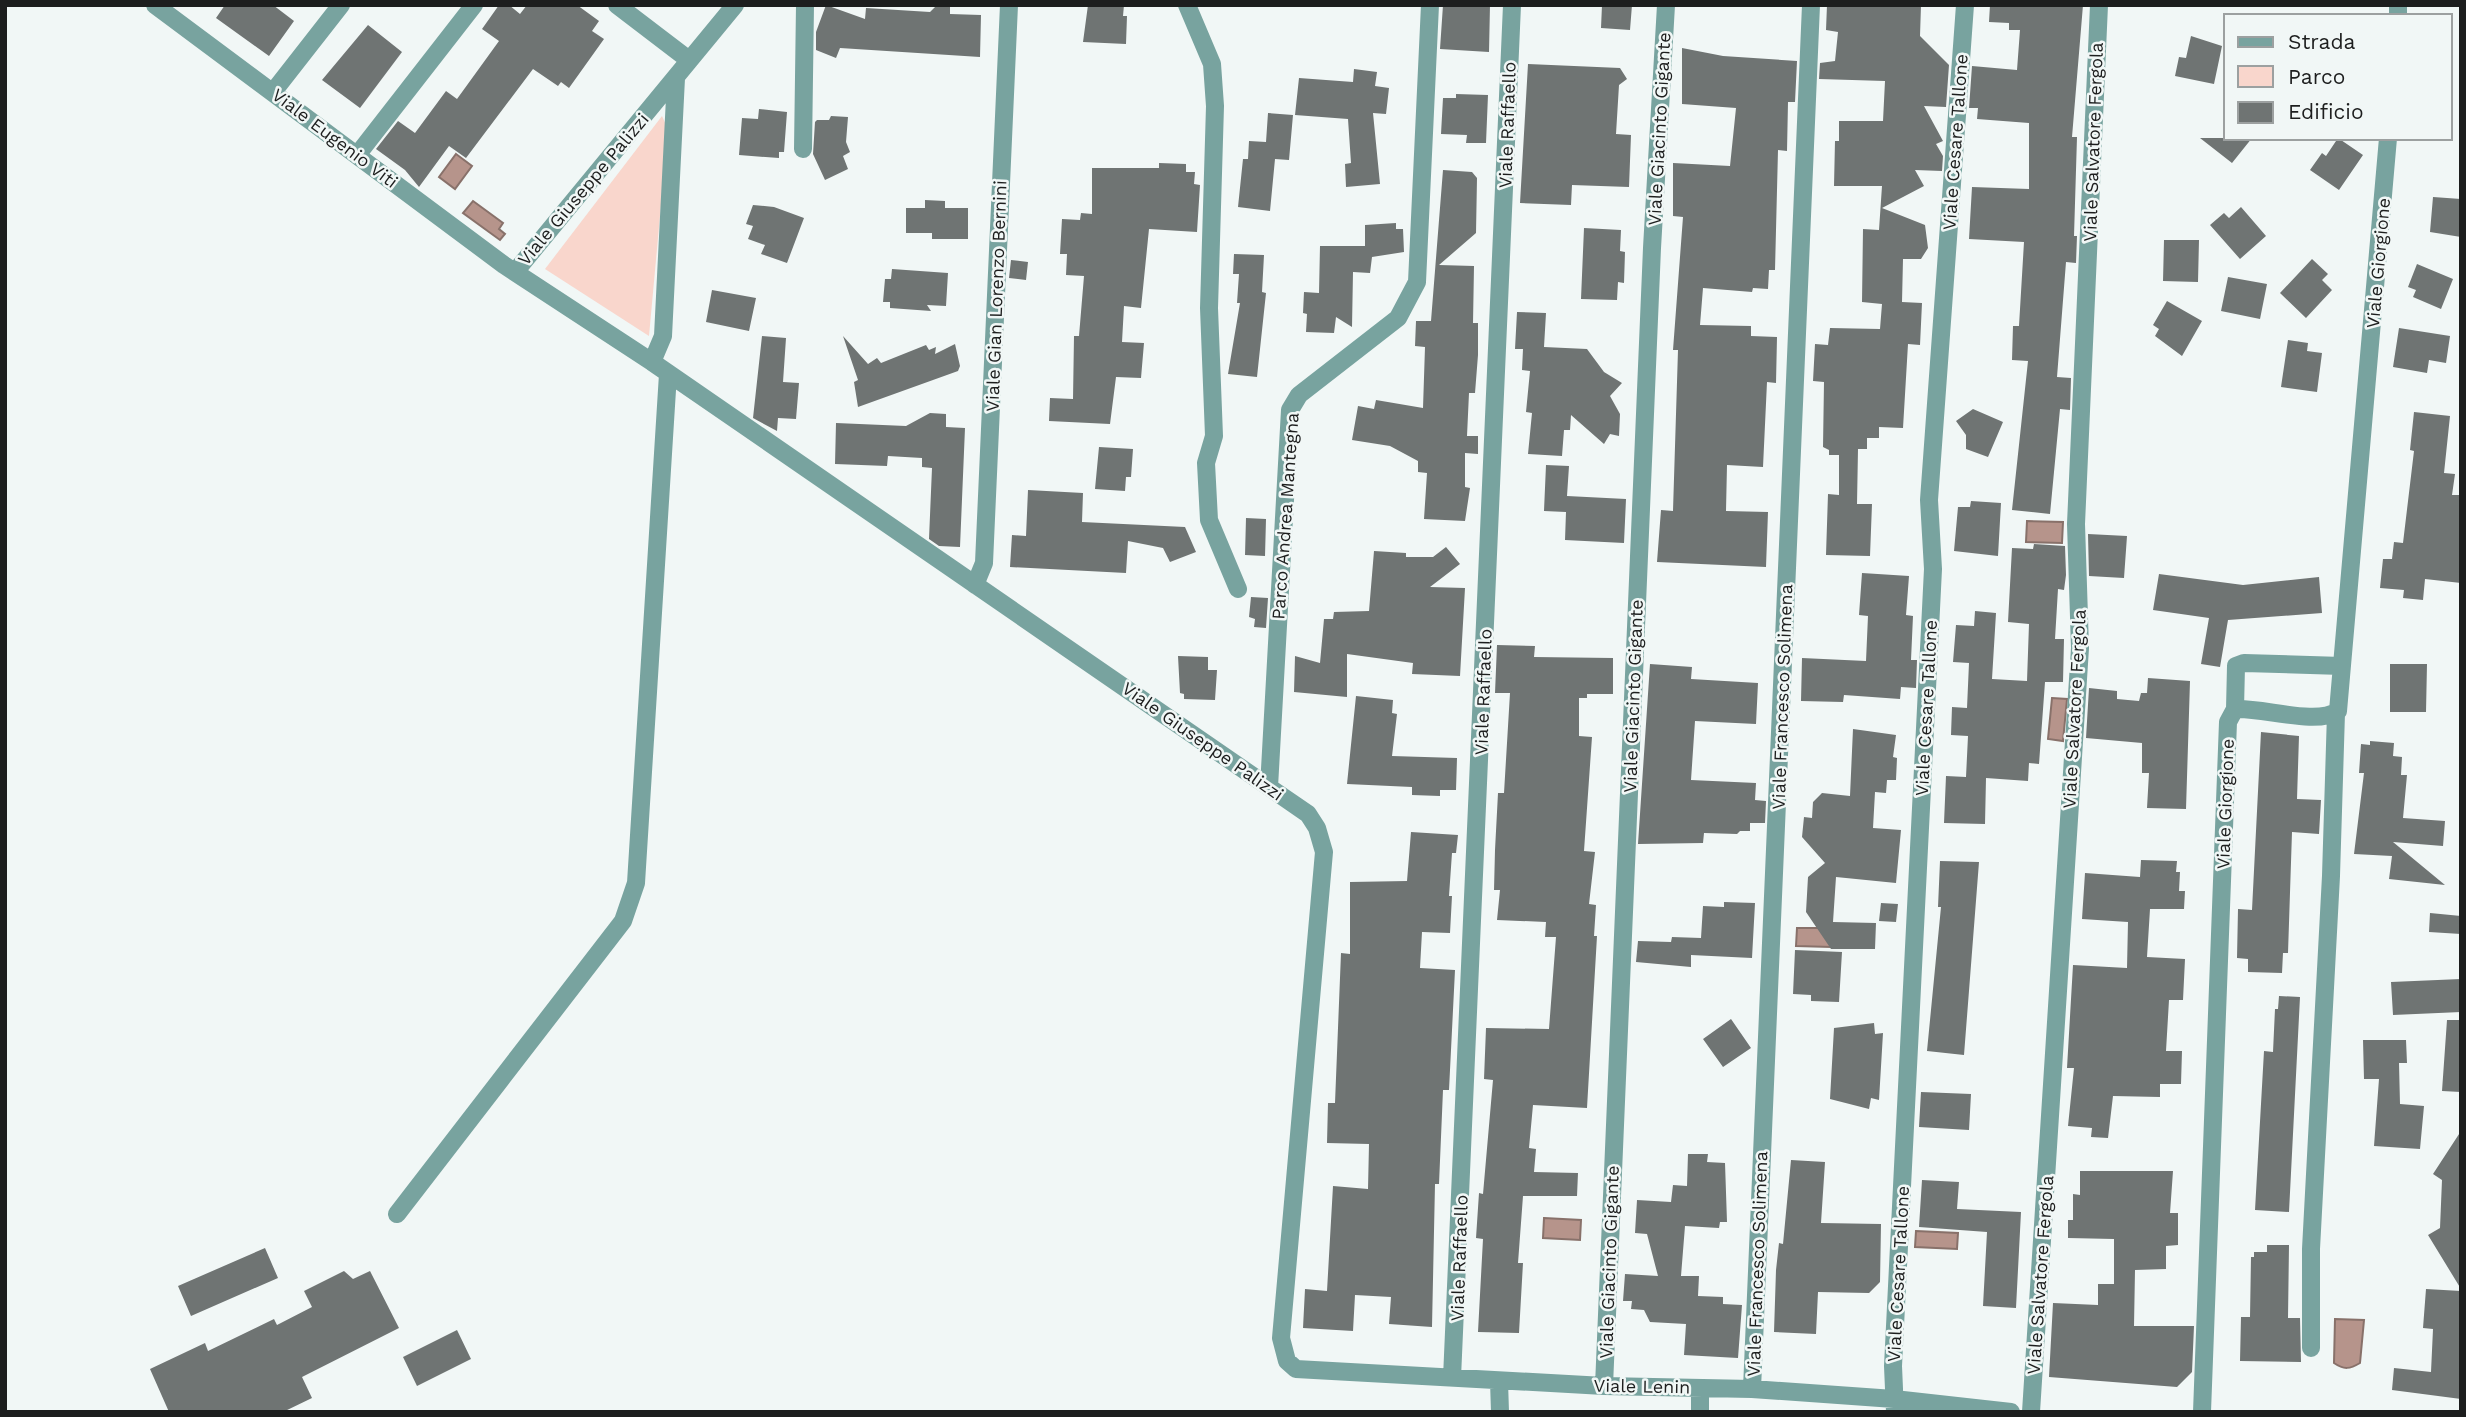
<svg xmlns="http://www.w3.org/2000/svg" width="2466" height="1417" viewBox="0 0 2466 1417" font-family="'Work Sans',sans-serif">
  <rect width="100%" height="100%" fill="#f1f7f6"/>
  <!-- green -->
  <path fill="#f9d6cc" d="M 662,116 L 668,129 L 649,336 L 545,269 Z"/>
  <!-- water -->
  <path fill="#b6948b" stroke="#88716a" stroke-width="2" d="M 456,154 L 472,166 L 455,189 L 439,177 Z
    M 473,201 L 503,223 L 499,229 L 505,234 L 500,240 L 463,213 Z
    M 2027,521 L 2063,522 L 2062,543 L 2026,542 Z
    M 2052,698 L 2067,699 L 2063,741 L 2048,739 Z
    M 1797,928 L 1831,928 L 1831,947 L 1796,946 Z
    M 1544,1218 L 1581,1220 L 1580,1240 L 1543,1238 Z
    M 1916,1231 L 1958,1233 L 1957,1249 L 1915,1247 Z
    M 2335,1319 L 2364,1320 L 2360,1363 C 2350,1369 2344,1370 2334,1363 Z"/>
  <!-- building -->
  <path fill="#6f7473" d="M 225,5 L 273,5 L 294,21 L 269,56 L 216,18 Z
    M 499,5 L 509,5 L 520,14 L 527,5 L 577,5 L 599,21 L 592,31 L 604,39 L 569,88 L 561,82 L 558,86 L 533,69 L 466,158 L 449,146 L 419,187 L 405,170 L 376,149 L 398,121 L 415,133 L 446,91 L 457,99 L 499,41 L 482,29 Z
    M 826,5 L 865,19 L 866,8 L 930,12 L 937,5 L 950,5 L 950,14 L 981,15 L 980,57 L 840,48 L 836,58 L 816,50 L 816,32 Z
    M 1088,5 L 1124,5 L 1123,16 L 1127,16 L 1126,44 L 1083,42 Z
    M 1443,5 L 1490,5 L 1489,52 L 1440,49 Z
    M 1602,5 L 1632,5 L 1630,30 L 1601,28 Z
    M 1827,5 L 1921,5 L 1920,36 L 1949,65 L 1946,107 L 1924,106 L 1943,141 L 1936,144 L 1943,156 L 1942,171 L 1915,170 L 1924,186 L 1882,208 L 1925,225 L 1928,248 L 1921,259 L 1903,259 L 1902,302 L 1922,303 L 1920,345 L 1908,344 L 1903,428 L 1879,427 L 1879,438 L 1867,438 L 1867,449 L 1858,449 L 1857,504 L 1872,504 L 1870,556 L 1826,555 L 1828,494 L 1839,495 L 1839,455 L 1829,455 L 1829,450 L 1823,447 L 1824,382 L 1813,381 L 1815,344 L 1828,345 L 1830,328 L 1880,329 L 1882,304 L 1862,302 L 1863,229 L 1879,230 L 1882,186 L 1834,186 L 1835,141 L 1839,141 L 1839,121 L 1883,121 L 1885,81 L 1819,79 L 1820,63 L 1835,61 L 1838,32 L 1826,30 Z
    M 1990,5 L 2083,5 L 2072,137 L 2077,137 L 2074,236 L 2077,236 L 2076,263 L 2066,262 L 2057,377 L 2071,378 L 2070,410 L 2060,409 L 2050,514 L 2012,510 L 2028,361 L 2012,360 L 2013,326 L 2019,326 L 2024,242 L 1969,239 L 1972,187 L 2029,189 L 2029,123 L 1977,119 L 1978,108 L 1969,108 L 1972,66 L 2017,70 L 2020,30 L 2009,30 L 2009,23 L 1989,22 Z
    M 368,25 L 402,52 L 360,108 L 322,80 Z
    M 2191,36 L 2222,46 L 2214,84 L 2175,76 L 2179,57 L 2186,58 Z
    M 1682,48 L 1723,56 L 1797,61 L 1795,102 L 1788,102 L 1787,151 L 1778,150 L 1775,270 L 1769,270 L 1768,289 L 1753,288 L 1752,292 L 1703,288 L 1700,325 L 1751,326 L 1751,336 L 1777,337 L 1776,383 L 1767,382 L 1763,467 L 1727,465 L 1726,511 L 1768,512 L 1766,567 L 1657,562 L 1661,510 L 1673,511 L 1678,350 L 1673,350 L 1683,217 L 1673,216 L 1673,163 L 1730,166 L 1736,108 L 1682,104 Z
    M 1528,64 L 1620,68 L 1627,79 L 1619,85 L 1616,134 L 1631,135 L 1629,187 L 1572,185 L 1571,205 L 1520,203 Z
    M 1354,69 L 1377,72 L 1375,86 L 1389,88 L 1386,114 L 1373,113 L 1380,184 L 1346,187 L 1345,164 L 1351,163 L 1348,119 L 1295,115 L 1299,78 L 1353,82 Z
    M 1456,94 L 1488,95 L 1486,143 L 1466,143 L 1467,135 L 1441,134 L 1443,98 L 1456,98 Z
    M 759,109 L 787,112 L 784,152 L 779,152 L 779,158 L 739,155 L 742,118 L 758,119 Z
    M 1268,113 L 1293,115 L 1289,160 L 1275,159 L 1270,211 L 1238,207 L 1243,159 L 1248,159 L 1249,141 L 1266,142 Z
    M 831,116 L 848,117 L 846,142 L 850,152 L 843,156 L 848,169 L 825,180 L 813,154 L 815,122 L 817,120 L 829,120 Z
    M 2200,138 L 2252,138 L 2232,163 Z
    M 2338,138 L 2363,155 L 2339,190 L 2310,170 L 2322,153 L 2326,156 Z
    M 1159,163 L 1186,164 L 1186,172 L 1195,172 L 1194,184 L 1200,185 L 1197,232 L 1149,229 L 1141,308 L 1124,306 L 1122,342 L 1144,343 L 1141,378 L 1116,377 L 1110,424 L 1049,421 L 1050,398 L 1073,399 L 1074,336 L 1079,336 L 1084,276 L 1066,275 L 1067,254 L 1060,254 L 1062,219 L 1080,220 L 1081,213 L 1092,214 L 1092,168 L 1159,168 Z
    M 1443,170 L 1472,172 L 1477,178 L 1476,233 L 1439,265 L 1474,266 L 1473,323 L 1478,323 L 1478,355 L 1475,393 L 1469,393 L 1467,436 L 1478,436 L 1478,454 L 1465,453 L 1465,487 L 1470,488 L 1465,521 L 1424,519 L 1427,473 L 1418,472 L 1418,461 L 1390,446 L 1352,440 L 1358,406 L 1374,409 L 1376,400 L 1423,408 L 1425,347 L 1415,346 L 1416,321 L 1431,321 Z
    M 2433,197 L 2461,199 L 2461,237 L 2430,232 Z
    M 925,200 L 945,201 L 945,208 L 968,208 L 968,239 L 932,239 L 932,233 L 906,233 L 906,208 L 925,208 Z
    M 753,205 L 774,207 L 804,218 L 787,263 L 761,254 L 765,245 L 748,239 L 753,226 L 746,224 Z
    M 2241,207 L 2266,236 L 2240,259 L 2210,225 L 2224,213 L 2229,218 Z
    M 1396,223 L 1396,229 L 1403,229 L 1404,252 L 1372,257 L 1370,273 L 1353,272 L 1352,327 L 1336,317 L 1334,333 L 1306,332 L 1307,314 L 1303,313 L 1304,292 L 1319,293 L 1320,246 L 1365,246 L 1365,225 Z
    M 1584,228 L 1621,230 L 1620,251 L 1625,252 L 1624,283 L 1618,282 L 1617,300 L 1581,299 Z
    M 2164,240 L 2199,240 L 2198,282 L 2163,281 Z
    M 1234,254 L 1264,255 L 1262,292 L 1266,293 L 1257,377 L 1228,374 L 1240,303 L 1237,303 L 1239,274 L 1233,274 Z
    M 2312,259 L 2328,274 L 2322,280 L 2332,290 L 2306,318 L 2280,293 Z
    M 1011,260 L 1028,262 L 1026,280 L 1009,278 Z
    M 2417,264 L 2453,279 L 2441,309 L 2413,297 L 2416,290 L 2408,287 Z
    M 892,269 L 948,273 L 946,306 L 927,305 L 931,311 L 890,308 L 890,302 L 883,302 L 885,279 L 891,279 Z
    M 2228,277 L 2267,284 L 2260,319 L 2221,311 Z
    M 712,290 L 756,298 L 749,331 L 706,322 Z
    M 2167,301 L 2202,321 L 2182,356 L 2155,336 L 2159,329 L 2153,325 Z
    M 1517,312 L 1546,313 L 1544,347 L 1587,349 L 1604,372 L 1622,383 L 1610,396 L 1620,414 L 1619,436 L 1610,434 L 1604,444 L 1571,415 L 1570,430 L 1564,430 L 1562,456 L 1528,454 L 1532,413 L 1526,412 L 1530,371 L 1522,370 L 1523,349 L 1515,349 Z
    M 2399,328 L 2450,336 L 2446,363 L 2429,360 L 2427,373 L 2393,367 Z
    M 762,336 L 786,338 L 783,382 L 799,383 L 796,419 L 778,418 L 777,431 L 753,418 Z
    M 843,336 L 868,364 L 877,358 L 881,363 L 926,345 L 929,350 L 936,347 L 935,354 L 955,344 L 960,366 L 958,371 L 858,407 L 854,382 L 858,380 Z
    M 2288,340 L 2308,343 L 2307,351 L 2322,353 L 2317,392 L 2281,387 Z
    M 1973,409 L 2003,422 L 1988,457 L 1966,449 L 1966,435 L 1956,421 Z
    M 2414,412 L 2450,416 L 2444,473 L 2455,474 L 2452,495 L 2461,495 L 2461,583 L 2425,579 L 2423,600 L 2403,598 L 2404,590 L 2380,588 L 2383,559 L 2392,559 L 2394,542 L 2403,543 L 2414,451 L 2410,450 Z
    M 930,413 L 946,414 L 946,427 L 965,428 L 960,547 L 939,546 L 929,539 L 932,468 L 922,467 L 922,458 L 888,456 L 887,466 L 835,464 L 836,423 L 906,426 Z
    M 1099,447 L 1133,449 L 1131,477 L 1126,477 L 1125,491 L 1095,489 Z
    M 1546,465 L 1569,466 L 1567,496 L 1626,499 L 1624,543 L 1565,540 L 1566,512 L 1544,511 Z
    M 1028,490 L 1083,493 L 1082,522 L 1185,527 L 1196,552 L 1170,562 L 1163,548 L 1128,541 L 1126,573 L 1010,567 L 1012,535 L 1026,536 Z
    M 1971,501 L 2001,503 L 1998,556 L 1954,551 L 1958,507 L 1970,507 Z
    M 1246,518 L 1266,519 L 1265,556 L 1245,555 Z
    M 2088,534 L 2127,536 L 2124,578 L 2089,576 Z
    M 2034,544 L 2065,546 L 2066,575 L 2064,590 L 2058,589 L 2055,639 L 2064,639 L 2063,682 L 2045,682 L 2039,764 L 2029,763 L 2028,781 L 1986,778 L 1985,824 L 1944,823 L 1946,776 L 1966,777 L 1968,736 L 1951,735 L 1952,707 L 1967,708 L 1969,663 L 1953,662 L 1956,625 L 1974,626 L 1975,611 L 1996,613 L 1992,679 L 2027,681 L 2029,624 L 2008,622 L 2012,548 L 2033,549 Z
    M 1446,547 L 1460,564 L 1430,587 L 1465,588 L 1460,676 L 1412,674 L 1413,663 L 1347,654 L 1347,697 L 1294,692 L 1295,656 L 1320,663 L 1324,619 L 1333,619 L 1334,612 L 1369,611 L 1374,551 L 1406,553 L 1406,557 L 1433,557 Z
    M 1862,573 L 1909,576 L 1906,615 L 1913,616 L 1911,660 L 1917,660 L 1916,688 L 1901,687 L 1900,699 L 1844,695 L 1843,702 L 1801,701 L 1802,658 L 1866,661 L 1868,616 L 1859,615 Z
    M 2159,574 L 2243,585 L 2319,577 L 2322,613 L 2228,620 L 2220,667 L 2201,664 L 2209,618 L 2153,610 Z
    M 1251,597 L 1268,598 L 1266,628 L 1254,627 L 1255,619 L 1249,617 Z
    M 1497,645 L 1535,646 L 1534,657 L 1613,658 L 1613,694 L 1587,694 L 1587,698 L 1579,698 L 1579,736 L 1592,737 L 1584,851 L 1595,852 L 1589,904 L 1596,905 L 1594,936 L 1597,936 L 1587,1108 L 1533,1105 L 1529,1148 L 1536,1149 L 1534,1172 L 1578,1173 L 1577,1196 L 1523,1196 L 1518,1263 L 1523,1263 L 1519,1333 L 1478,1332 L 1483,1239 L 1476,1238 L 1479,1193 L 1483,1194 L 1493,1080 L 1484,1079 L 1486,1028 L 1549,1029 L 1556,937 L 1545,937 L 1546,922 L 1497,920 L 1500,890 L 1494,890 L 1495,850 L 1498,793 L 1504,793 L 1510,693 L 1495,693 Z
    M 1178,656 L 1208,657 L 1208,670 L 1217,670 L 1215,700 L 1184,699 L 1184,694 L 1180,693 Z
    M 1650,664 L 1692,667 L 1691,679 L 1758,683 L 1756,724 L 1695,721 L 1691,780 L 1756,783 L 1755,800 L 1766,801 L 1765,823 L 1750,823 L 1750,831 L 1740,831 L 1737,834 L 1704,833 L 1703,843 L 1638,844 Z
    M 2390,664 L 2427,664 L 2426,712 L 2390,712 Z
    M 2148,678 L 2190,681 L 2186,809 L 2147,808 L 2149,773 L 2142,773 L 2142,743 L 2086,738 L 2089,688 L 2117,691 L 2117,699 L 2139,701 L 2141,693 L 2147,693 Z
    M 1356,696 L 1393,700 L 1392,713 L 1397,714 L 1392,756 L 1457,758 L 1456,790 L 1440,790 L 1440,796 L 1412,795 L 1412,787 L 1347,784 Z
    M 1853,729 L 1896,735 L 1893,757 L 1897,758 L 1896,780 L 1887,780 L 1886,793 L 1875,792 L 1873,828 L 1901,830 L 1896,883 L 1836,877 L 1833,922 L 1876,923 L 1875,949 L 1831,949 L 1806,912 L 1808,877 L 1825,863 L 1802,837 L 1804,817 L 1812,818 L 1813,802 L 1822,793 L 1850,796 Z
    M 2261,732 L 2299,736 L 2297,799 L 2321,800 L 2319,834 L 2292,832 L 2288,953 L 2283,953 L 2282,973 L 2248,972 L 2248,959 L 2237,958 L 2238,909 L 2252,910 Z
    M 2370,741 L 2394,743 L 2393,756 L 2402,757 L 2401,775 L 2407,775 L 2403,818 L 2445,821 L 2443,846 L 2393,842 L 2445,885 L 2389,879 L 2392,856 L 2354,854 L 2364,773 L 2359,773 L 2361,744 L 2370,745 Z
    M 1411,832 L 1458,835 L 1456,853 L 1452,853 L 1449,896 L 1452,896 L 1450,933 L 1422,932 L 1420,968 L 1455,970 L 1449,1090 L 1443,1090 L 1439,1184 L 1435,1184 L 1432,1327 L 1389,1324 L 1391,1297 L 1355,1295 L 1353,1331 L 1303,1328 L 1305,1289 L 1327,1291 L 1333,1186 L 1368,1189 L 1369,1144 L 1327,1143 L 1328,1103 L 1335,1103 L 1341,953 L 1350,954 L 1350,882 L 1407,881 Z
    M 2141,860 L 2177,861 L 2176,872 L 2180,872 L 2179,891 L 2185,891 L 2184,909 L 2150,909 L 2147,957 L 2185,959 L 2183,1000 L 2169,1000 L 2166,1051 L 2182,1051 L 2181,1084 L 2160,1084 L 2160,1097 L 2113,1096 L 2108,1138 L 2091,1137 L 2092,1128 L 2068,1126 L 2074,1068 L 2067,1068 L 2073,965 L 2127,968 L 2128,922 L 2082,919 L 2085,873 L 2140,877 Z
    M 1940,861 L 1979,862 L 1964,1055 L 1927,1051 L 1941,907 L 1938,907 Z
    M 1724,902 L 1755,903 L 1752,958 L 1691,955 L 1691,967 L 1636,962 L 1638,941 L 1671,942 L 1672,937 L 1701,938 L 1703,906 L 1724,907 Z
    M 1881,903 L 1898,904 L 1896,922 L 1879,921 Z
    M 2430,913 L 2461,916 L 2461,934 L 2429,932 Z
    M 1795,950 L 1842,952 L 1839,1002 L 1811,1001 L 1811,995 L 1793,994 Z
    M 2461,979 L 2461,1012 L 2393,1015 L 2391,982 Z
    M 2279,996 L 2300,997 L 2289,1212 L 2255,1210 L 2264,1051 L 2273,1052 L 2275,1009 L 2278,1009 Z
    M 1731,1019 L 1751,1048 L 1723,1067 L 1703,1039 Z
    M 2447,1020 L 2461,1020 L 2461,1092 L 2442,1091 Z
    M 1874,1023 L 1875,1034 L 1883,1033 L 1879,1100 L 1871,1098 L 1869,1109 L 1830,1099 L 1834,1028 Z
    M 2363,1040 L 2406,1040 L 2407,1063 L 2399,1063 L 2400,1104 L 2424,1106 L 2420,1149 L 2374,1146 L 2379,1079 L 2364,1079 Z
    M 1921,1092 L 1971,1094 L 1969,1130 L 1919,1127 Z
    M 2461,1131 L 2461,1289 L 2428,1235 L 2440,1228 L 2442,1180 L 2433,1174 Z
    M 1688,1154 L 1708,1154 L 1707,1162 L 1725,1163 L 1727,1222 L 1720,1222 L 1719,1228 L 1685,1226 L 1681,1276 L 1699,1276 L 1698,1296 L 1723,1297 L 1723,1304 L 1742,1305 L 1738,1358 L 1684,1355 L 1686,1324 L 1650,1322 L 1644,1310 L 1631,1309 L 1632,1301 L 1623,1301 L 1625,1274 L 1658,1276 L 1647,1234 L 1635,1233 L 1637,1200 L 1671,1202 L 1673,1185 L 1687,1186 Z
    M 1791,1160 L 1825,1162 L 1821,1223 L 1881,1224 L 1880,1282 L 1869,1293 L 1818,1292 L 1816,1334 L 1774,1332 L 1776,1270 L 1779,1243 L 1783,1244 Z
    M 2080,1171 L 2173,1171 L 2170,1213 L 2178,1213 L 2178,1245 L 2166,1246 L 2166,1269 L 2135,1270 L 2134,1326 L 2194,1326 L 2192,1372 L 2177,1387 L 2049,1377 L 2053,1303 L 2098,1305 L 2098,1284 L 2114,1284 L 2114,1239 L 2068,1238 L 2068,1220 L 2073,1220 L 2073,1194 L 2080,1195 Z
    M 1922,1180 L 1959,1182 L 1957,1209 L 2021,1212 L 2016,1308 L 1983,1306 L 1987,1232 L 1919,1227 Z
    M 2267,1245 L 2289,1245 L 2288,1318 L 2300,1318 L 2301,1362 L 2240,1361 L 2241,1317 L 2250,1317 L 2251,1257 L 2254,1257 L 2254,1252 L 2267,1252 Z
    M 265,1248 L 278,1278 L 191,1316 L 178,1286 Z
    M 344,1271 L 353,1279 L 370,1271 L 399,1328 L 302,1377 L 312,1398 L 283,1412 L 169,1412 L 150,1369 L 205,1343 L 208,1351 L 274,1319 L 277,1325 L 312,1307 L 304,1291 Z
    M 2426,1289 L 2461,1291 L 2461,1399 L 2392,1390 L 2394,1368 L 2431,1372 L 2433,1329 L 2423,1328 Z
    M 457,1330 L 471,1359 L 417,1386 L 403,1357 Z"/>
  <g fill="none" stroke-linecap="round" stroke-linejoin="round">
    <!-- minor -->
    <path stroke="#78a39f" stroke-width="18" d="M 155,5 L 504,265 L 652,362 L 1308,814 L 1317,828 L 1324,852 L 1281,1338 L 1287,1361 L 1296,1369 L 1604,1386 L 1752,1389 L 1894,1399 L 2011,1412
      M 617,5 L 689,60
      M 1187,5 L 1212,64 L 1215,106 L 1209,308 L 1214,436 L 1206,463 L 1209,520 L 1238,589
      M 2398,16 L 2398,5
      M 273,92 L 341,5
      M 803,149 L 805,5
      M 358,154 L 474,5
      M 515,272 L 735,5
      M 652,362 L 663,336 L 676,78
      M 975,585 L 984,563 L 1009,5
      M 2235,709 L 2236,666 L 2244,663 L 2342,666
      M 1269,787 L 1290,410 L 1299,395 L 1398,318 L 1417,282 L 1430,5
      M 397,1214 L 623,921 L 636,883 L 668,374
      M 2311,1348 L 2311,1249 L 2331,876 L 2336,713
      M 1452,1378 L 1512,5
      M 1499,1381 L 1500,1412
      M 1604,1386 L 1652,248 L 1666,5
      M 1700,1388 L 1700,1412
      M 1752,1389 L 1811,5
      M 1895,1412 L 1893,1366 L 1933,569 L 1929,500 L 1965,5
      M 2031,1412 L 2080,648 L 2076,524 L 2099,5
      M 2202,1412 L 2228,722 L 2235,709 C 2262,707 2316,726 2338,711 L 2388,138"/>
  </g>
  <g text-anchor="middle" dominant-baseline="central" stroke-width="5" stroke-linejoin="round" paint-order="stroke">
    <!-- street labels -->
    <g font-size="18" fill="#1d1e1e" stroke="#f1f7f6">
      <text transform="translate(1507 125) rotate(-88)">Viale Raffaello</text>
      <text transform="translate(1659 129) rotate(-87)">Viale Giacinto Gigante</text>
      <text transform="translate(335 138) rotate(37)">Viale Eugenio Viti</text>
      <text transform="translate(1955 142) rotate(-86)">Viale Cesare Tallone</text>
      <text transform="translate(2093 142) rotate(-88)">Viale Salvatore Fergola</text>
      <text transform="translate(583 189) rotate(-50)">Viale Giuseppe Palizzi</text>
      <text transform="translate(2378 263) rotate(-85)">Viale Giorgione</text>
      <text transform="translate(996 296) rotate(-88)">Viale Gian Lorenzo Bernini</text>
      <text transform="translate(1285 516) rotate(-86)">Parco Andrea Mantegna</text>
      <text transform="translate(1483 692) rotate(-88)">Viale Raffaello</text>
      <text transform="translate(1633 696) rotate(-88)">Viale Giacinto Gigante</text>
      <text transform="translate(1782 697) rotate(-88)">Viale Francesco Solimena</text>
      <text transform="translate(1926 708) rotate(-87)">Viale Cesare Tallone</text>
      <text transform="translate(2074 709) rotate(-87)">Viale Salvatore Fergola</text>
      <text transform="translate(1203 741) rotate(35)">Viale Giuseppe Palizzi</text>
      <text transform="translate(2225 804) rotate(-88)">Viale Giorgione</text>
      <text transform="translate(1459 1258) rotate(-88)">Viale Raffaello</text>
      <text transform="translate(1609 1262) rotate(-88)">Viale Giacinto Gigante</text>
      <text transform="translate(1757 1264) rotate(-88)">Viale Francesco Solimena</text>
      <text transform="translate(1898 1274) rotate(-87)">Viale Cesare Tallone</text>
      <text transform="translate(2040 1275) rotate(-86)">Viale Salvatore Fergola</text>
      <text transform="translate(1642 1386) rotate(1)">Viale Lenin</text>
    </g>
  </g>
  <!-- border -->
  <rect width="2466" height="1417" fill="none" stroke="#1d1e1e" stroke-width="14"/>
  <!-- legend -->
  <rect x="2224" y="14" width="228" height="126" fill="#f1f7f6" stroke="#9ca0a0" stroke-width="2"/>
  <rect x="2238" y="37" width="35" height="10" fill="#78a39f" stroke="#9ca0a0" stroke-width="2"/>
  <text x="2288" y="49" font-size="21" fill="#1d1e1e">Strada</text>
  <rect x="2238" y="66" width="35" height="21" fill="#f9d6cc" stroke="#9ca0a0" stroke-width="2"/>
  <text x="2288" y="84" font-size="21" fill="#1d1e1e">Parco</text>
  <rect x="2238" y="102" width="35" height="21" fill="#6f7473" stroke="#9ca0a0" stroke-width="2"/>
  <text x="2288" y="119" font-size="21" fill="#1d1e1e">Edificio</text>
</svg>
